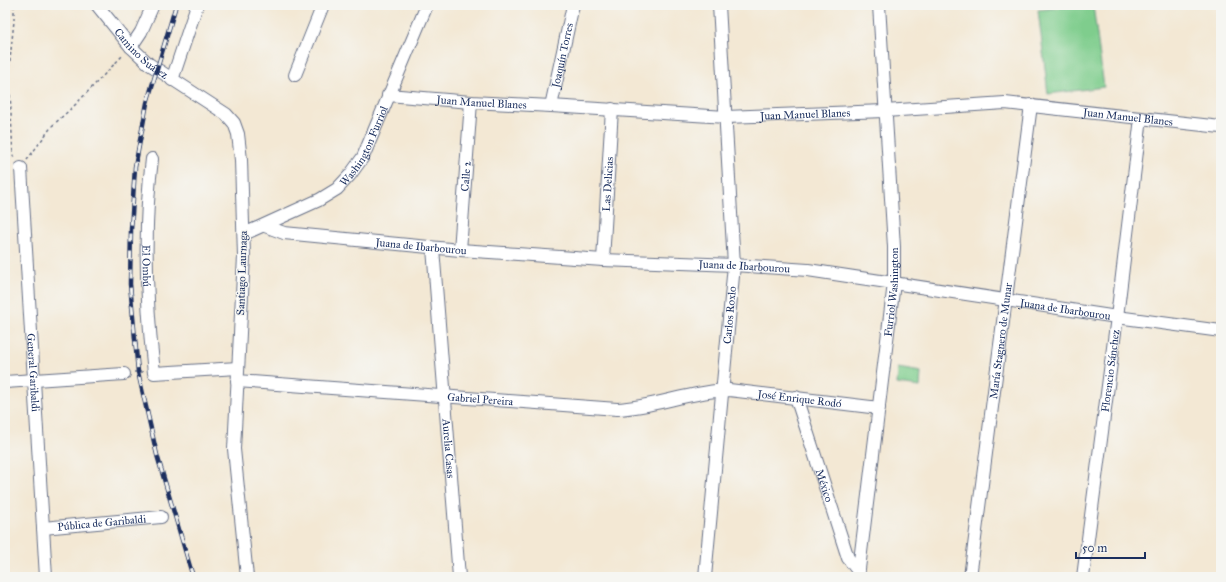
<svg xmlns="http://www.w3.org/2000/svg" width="1226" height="582" viewBox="0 0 1226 582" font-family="'IM FELL Great Primer',serif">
  <rect width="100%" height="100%" fill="#f6f6f2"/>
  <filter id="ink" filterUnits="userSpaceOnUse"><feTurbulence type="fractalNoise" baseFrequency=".025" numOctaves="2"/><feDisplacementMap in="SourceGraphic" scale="8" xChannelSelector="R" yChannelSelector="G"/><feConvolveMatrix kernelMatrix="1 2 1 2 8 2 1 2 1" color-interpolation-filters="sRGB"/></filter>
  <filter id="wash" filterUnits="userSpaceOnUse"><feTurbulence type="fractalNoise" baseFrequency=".012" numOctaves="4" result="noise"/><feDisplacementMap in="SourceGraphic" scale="16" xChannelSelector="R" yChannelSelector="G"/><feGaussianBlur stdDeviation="0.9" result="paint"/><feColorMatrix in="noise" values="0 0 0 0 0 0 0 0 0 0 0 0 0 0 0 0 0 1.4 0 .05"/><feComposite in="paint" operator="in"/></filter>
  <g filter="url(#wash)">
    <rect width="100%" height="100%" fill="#f3e8d4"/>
    <!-- green -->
    <path fill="#7fcd8d" stroke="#4d7e76" d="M 1081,5 L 1093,5 L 1104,87 L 1048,94 L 1038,10 Z
      M 898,368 L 921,372 L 920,387 L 897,384 Z"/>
  </g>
  <g filter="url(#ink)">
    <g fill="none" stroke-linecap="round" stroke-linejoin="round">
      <defs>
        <g id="minor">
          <path id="s1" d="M 97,5 L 131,47 L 149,64 L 226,114 L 234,123 L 238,134 L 241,160 L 244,256 L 234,449 L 247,577"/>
          <path d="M 131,47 L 141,32 L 153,5"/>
          <path d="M 295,75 L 323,5"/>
          <path d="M 172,80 L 197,5"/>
          <path id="s2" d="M 388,95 L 471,102 L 551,106 L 726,117 L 885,111 L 1005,103 L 1221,127"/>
          <path id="s3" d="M 551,106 L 573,5"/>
          <path id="s4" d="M 152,159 C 143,230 146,302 154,373 L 238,368"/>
          <path id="s5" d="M 21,168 L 46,577"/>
          <path id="s6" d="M 265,226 L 284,233 L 460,250 L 603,260 L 734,265 L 808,270 L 1117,317 L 1221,331"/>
          <path id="s7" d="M 244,234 L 319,200 L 337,189 L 350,175 L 363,157 L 427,5"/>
          <path id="s8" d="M 433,248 L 459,577"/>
          <path id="s9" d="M 460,250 L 471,102"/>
          <path id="s10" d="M 603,260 L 612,109"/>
          <path id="s11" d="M 237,381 L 617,409 C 655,407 691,391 729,390 L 879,408"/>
          <path d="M 5,382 L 124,374"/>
          <path id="s12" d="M 796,397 L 848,558 L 858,571"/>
          <path id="s13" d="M 43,528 L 161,517"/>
          <path id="s14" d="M 705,577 L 734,265 L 719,5"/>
          <path id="s15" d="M 858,577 L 894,283 L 894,247 L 879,5"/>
          <path id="s16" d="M 970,577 L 1031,105"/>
          <path id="s17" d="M 1083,577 L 1117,317 L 1141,118"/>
        </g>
      </defs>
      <!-- minor casing -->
      <use href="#minor" stroke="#677087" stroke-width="14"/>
      <!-- path -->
      <path stroke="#677087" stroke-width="1.5" stroke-dasharray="3 3" stroke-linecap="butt" d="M 14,5 L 14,21 L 9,69 L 13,156 L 15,160
        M 27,160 L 52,126 L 76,104 L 124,54
        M 134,372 L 144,372"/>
      <!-- minor -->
      <use href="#minor" stroke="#fff" stroke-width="12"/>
      <defs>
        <path id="rail" d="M 176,5 L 147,103 L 135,167 L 131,230 L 130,284 L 138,372 L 157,455 L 193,577"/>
      </defs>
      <!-- rail casing -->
      <use href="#rail" stroke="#1b2f5e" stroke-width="4.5"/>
      <!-- rail -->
      <use href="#rail" stroke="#f6f6f2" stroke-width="3" stroke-dasharray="9" stroke-linecap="butt"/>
    </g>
  </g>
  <g text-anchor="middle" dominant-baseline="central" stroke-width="3" stroke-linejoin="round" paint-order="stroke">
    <!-- street labels -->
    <g font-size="11" fill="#1b2f5e" stroke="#f6f6f2">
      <text stroke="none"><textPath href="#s1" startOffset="66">Camino Suárez</textPath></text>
      <text stroke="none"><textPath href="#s3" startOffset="52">Joaquín Torres</textPath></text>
      <text stroke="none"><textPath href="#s2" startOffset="94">Juan Manuel Blanes</textPath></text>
      <text stroke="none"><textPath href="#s2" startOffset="418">Juan Manuel Blanes</textPath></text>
      <text stroke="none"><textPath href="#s2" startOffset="742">Juan Manuel Blanes</textPath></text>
      <text stroke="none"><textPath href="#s7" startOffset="155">Washington Furriol</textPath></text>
      <text stroke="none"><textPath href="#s9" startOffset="74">Calle 2</textPath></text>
      <text stroke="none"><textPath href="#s10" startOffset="76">Las Delicias</textPath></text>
      <text stroke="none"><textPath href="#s6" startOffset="158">Juana de Ibarbourou</textPath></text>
      <text stroke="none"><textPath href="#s4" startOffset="107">El Ombú</textPath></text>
      <text stroke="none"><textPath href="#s6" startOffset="482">Juana de Ibarbourou</textPath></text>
      <text transform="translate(242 273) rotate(-88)">Santiago Laurnaga</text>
      <text stroke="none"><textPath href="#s15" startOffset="287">Furriol Washington</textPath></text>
      <text stroke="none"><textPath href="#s6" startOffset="806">Juana de Ibarbourou</textPath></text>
      <text stroke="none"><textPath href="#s14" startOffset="263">Carlos Roxlo</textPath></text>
      <text stroke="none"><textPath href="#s16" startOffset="238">María Stagnero de Munar</textPath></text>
      <text stroke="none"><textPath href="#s17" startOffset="208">Florencio Sánchez</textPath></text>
      <text stroke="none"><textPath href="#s5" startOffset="205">General Garibaldi</textPath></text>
      <text stroke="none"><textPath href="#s11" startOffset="244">Gabriel Pereira</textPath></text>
      <text stroke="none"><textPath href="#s11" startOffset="566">José Enrique Rodó</textPath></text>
      <text stroke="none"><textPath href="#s8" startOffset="201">Aurelia Casas</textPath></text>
      <text stroke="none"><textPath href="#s12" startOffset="93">México</textPath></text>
      <text stroke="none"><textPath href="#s13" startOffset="59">Pública de Garibaldi</textPath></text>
    </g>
  </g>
  <!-- margin -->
  <rect width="1226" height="582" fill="none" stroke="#f6f6f2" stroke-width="20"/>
  <!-- scale -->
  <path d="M1076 552v6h69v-6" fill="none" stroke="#1b2f5e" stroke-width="2"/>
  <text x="1082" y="552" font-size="12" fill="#1b2f5e" stroke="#f6f6f2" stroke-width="3" paint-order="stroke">50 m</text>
</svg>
